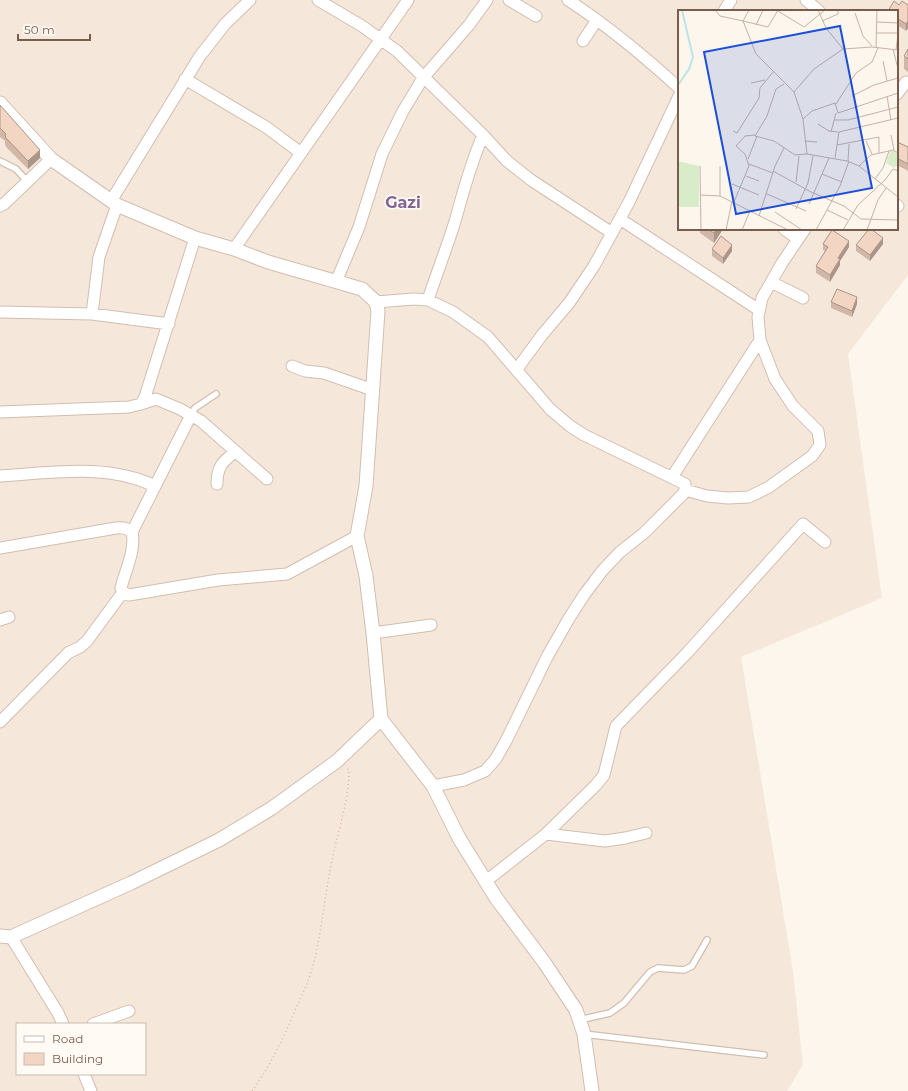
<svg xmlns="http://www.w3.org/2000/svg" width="908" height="1091" viewBox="0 0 908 1091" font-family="Montserrat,sans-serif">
  <rect width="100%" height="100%" fill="#fdf6ec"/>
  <!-- residential -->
  <path fill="#f5e8da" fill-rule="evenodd" d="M 0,0 L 908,0 L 908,275 L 848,354 L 882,598 L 741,657 L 793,971 L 803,1065 L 787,1091 L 0,1091 ZM 679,11 L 897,11 L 897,229 L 679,229 ZM 17,1024 L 145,1024 L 145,1074 L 17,1074 Z"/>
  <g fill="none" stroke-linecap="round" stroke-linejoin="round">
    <defs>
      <path id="service" d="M 0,161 L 16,169 L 27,181
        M 191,415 L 195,408 L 216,394
        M 579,1020 L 610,1013 L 624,1003 L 650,972 L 658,968 L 684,970 L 692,966 L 707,940
        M 584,1034 L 764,1055"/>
      <path id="minor" d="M 318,0 L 362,26 L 397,51 L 483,135 L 507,161 L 531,180 L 612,233
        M 509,0 L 536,16
        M 568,0 C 608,26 644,56 679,88
        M 806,0 L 819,11
        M 724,11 L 731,0
        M 583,41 L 597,20
        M 185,79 L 266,127 L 301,153
        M 897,94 L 906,82
        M 111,201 L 200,56 L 225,24 L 250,0
        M 897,205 L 898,206
        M 0,206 L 4,204 L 51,159
        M 620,219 L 759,310
        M 784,229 L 798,239
        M 234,249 L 408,0
        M 336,282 L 359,227 L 382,154 L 403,111 L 423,78 L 469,25 L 487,0
        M 771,282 L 803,298
        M 428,300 C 437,272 448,245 456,218 C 464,188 471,163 483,135
        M 376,302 L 414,299 L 428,300 L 453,312 L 488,337 L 550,409 L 570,426 L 584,435 L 685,484 L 685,490 L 683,494 L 644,533 L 620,552 L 602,571 L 584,595 L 568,620 L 547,657 L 506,741 L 495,760 L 485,771 L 464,780 L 433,786
        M 0,312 L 92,314 L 169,324
        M 92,314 L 99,257 L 117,205
        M 292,366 L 305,371 L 324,373 L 373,390
        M 517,369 L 542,335 L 569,303 L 594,266 L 629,202 L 679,96
        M 141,404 L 156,399 L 180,409 L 201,421 L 267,479
        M 0,412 L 129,407 L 141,404 L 145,397 L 195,238
        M 0,476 C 51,473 107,463 155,486
        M 672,477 L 760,340
        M 217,484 C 217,467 222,462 235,452
        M 685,490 L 707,496 L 728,498 L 749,497 L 769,487 L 812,456 L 820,445 L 818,431 L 793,406 L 775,379 L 760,340 L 758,317 L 762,298 L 782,263 L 805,229
        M 132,532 L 191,415
        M 0,548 L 116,528 C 123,527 127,528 132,532 C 136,550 125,571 121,588 L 123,592 L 129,595 L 218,580 L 287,574 L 357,536
        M 0,620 L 9,617
        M 373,633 L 431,625
        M 0,722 L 68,653 L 80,647 L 87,641 L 123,592
        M 546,834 L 605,841 L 625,838 L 646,833
        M 486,881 L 546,834 L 596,785 L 604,775 L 616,726 L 687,653 L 803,524 L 825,542
        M 11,937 L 58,1013 L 63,1024
        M 93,1024 L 129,1011
        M 84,1074 L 91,1091"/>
      <path id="tertiary" d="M 0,103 L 51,159 L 117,205 L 195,238 L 234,249 L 268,262 L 362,289 L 376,302 L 378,311 L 366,486 L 357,536 L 366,576 L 373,633 L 381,719 L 433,786 L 459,838 L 496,898 L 544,962 L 576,1010 L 584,1034 L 592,1091
        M 0,936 L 11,937 L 131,883 L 219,840 L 272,808 L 337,761 L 381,719"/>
    </defs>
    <!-- service casing -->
    <use href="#service" stroke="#d1beb0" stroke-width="8"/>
    <!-- minor casing -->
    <use href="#minor" stroke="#d1beb0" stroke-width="13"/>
    <!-- tertiary casing -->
    <use href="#tertiary" stroke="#d1beb0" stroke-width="15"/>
    <!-- path -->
    <path stroke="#d9b8a5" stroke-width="1.5" stroke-dasharray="1 3" stroke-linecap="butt" d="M 252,1091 C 271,1065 284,1037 296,1008 C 303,993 310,978 314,962 C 322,929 325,894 332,860 C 338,830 349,801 349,770 L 346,768"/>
    <!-- service -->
    <use href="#service" stroke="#fff" stroke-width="5.5"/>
    <!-- minor -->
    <use href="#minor" stroke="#fff" stroke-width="11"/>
    <!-- tertiary -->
    <use href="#tertiary" stroke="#fff" stroke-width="13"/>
  </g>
  <!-- wall -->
  <path fill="#d1b7a8" d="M 899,5 L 908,5 L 908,28 L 906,31 L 897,25 L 897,11 Z
    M 908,49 L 908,72 L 904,69 L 904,56 Z
    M 0,105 L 40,158 L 28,169 L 6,147 L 5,144 L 5,141 L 0,137 Z
    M 897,142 L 908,147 L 908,171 L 897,165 Z
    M 700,229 L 723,229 L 714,243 L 700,233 Z
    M 823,244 L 849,247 L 840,261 L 840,265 L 830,282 L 816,273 L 816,266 L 825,251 L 823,250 Z
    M 883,244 L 870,261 L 856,251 L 856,245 Z
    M 712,249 L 732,251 L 723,264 L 712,256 Z
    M 831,302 L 857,304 L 852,317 L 831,308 Z"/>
  <!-- shaded-wall -->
  <path fill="#aa9588" d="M 908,21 L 908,28 L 906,31 L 906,24 Z
    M 40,150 L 40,158 L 28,169 L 28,161 Z
    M 716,229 L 723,229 L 714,243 L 714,233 Z
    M 883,238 L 883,244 L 870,261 L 870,255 Z
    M 849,241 L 849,247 L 840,261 L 840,265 L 830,282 L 830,275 L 838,258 Z
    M 732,245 L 732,251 L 723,264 L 723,258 Z
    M 857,297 L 857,304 L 852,317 L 852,311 Z"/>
  <!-- building -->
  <path fill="#f3d5c3" stroke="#aa9588" d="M 894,1 L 899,5 L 902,1 L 908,5 L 908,21 L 906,24 L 897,18 L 897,11 L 888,11 Z
    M 908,49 L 908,59 L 904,56 Z
    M 0,105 L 40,150 L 28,161 L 6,138 L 5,135 L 6,134 L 0,128 Z
    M 897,142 L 908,147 L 908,164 L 897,158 Z
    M 708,229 L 716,229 L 714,233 Z
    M 869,229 L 871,229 L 883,238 L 870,255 L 856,245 Z
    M 832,230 L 849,241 L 838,258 L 840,259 L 830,275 L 816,266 L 828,247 L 823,244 Z
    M 721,236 L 732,245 L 723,258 L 712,249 Z
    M 837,289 L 857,297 L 852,311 L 831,302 Z"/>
  <g text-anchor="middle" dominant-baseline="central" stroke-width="3" stroke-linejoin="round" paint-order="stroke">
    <!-- district labels -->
    <g font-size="16" font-weight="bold" fill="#846695" stroke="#fffaf3">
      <text x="403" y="202">Gazi</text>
    </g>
  </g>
  <!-- overview -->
  <g transform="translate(678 10)">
    <rect width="220" height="220" fill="#fdf6ec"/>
    <path d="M 212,141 L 216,141 L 220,145 L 220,155 L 216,158 L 208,153 ZM 0,151 L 21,156 L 21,197 L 0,197 Z" fill="#d8ecc9"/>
    <path fill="none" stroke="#bfe3e8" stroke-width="2" d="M 0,75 L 11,59 L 15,47 L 4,0"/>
    <path fill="none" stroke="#c5b3a7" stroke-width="1" d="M 37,0 L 42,6 L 65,11 L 78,44 L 116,82 L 125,109 L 129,144 L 169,151 L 181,156 L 220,187M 71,0 L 65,11 L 90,17 L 100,0M 140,0 L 148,18 L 165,39M 100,1 L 126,17 L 147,0M 177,3 L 185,26 L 194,36M 144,11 L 160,4 L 160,0M 199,12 L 220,13M 78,15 L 85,0M 199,23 L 220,23M 198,37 L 199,0M 215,39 L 220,59M 218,40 L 220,24M 205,51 L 209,71M 73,73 L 87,70M 106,74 L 98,79 L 89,106 L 77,126 L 96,131 L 117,145 L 129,144M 116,82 L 136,59 L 165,39 L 194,37 L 220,40M 174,86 L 196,75 L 220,68M 209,86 L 213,110M 158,94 L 178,63 L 194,52 L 200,38M 125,109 L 134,101 L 157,93 L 160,103 L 220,83M 156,110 L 170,110 L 220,97M 140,114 L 151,121 L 160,122M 55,121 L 59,123 L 81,88 L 82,78 L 96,61M 153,122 L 158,103M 213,125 L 216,140M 127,131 L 139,132M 188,131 L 194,144M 159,135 L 201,127 L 201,143M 157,148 L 161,122 L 220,108M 70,149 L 79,126M 170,151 L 171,134M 71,154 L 95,163M 22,156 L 23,220M 181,156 L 193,145 L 215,140 L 220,143M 95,161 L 133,182 L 166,196 L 183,209 L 220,210M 144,164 L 164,172M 68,166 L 81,171M 197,169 L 205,158 L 211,141M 118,172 L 121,146M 54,174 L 81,185M 89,184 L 128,201M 22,185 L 42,186 L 110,220M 42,186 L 42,156M 56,192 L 71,156 L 67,144 L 58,136 L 67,126 L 77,125M 131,194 L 151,148M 118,199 L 130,173 L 135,146M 149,200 L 170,210M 97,202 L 124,220M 81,206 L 97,156 L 106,138M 48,220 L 54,191M 64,220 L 72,201M 138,220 L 162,176 L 171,151M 165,220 L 180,195 L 207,170 L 215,159 L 220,161M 189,220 L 200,190 L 208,178"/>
    <path fill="#1d4ed8" fill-opacity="0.15" stroke="#1d4ed8" stroke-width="2" d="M 162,16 L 194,178 L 58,204 L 26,42 Z"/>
    <rect width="220" height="220" fill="none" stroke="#7a5c4d" stroke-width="2"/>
  </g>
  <!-- legend -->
  <rect x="16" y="1023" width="130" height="52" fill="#fffaf3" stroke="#cabbb1"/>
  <rect x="24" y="1036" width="20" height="6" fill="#ffffff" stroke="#cabbb1"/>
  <text x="52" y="1043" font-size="12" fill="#7a5c4d">Road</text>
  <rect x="24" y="1053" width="20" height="12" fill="#f3d5c3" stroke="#cabbb1"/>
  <text x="52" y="1063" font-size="12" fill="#7a5c4d">Building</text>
  <!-- scale -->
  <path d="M18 34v6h72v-6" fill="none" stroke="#7a5c4d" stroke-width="2"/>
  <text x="24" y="34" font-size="12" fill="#7a5c4d" stroke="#fffaf3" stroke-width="3" paint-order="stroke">50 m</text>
</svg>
